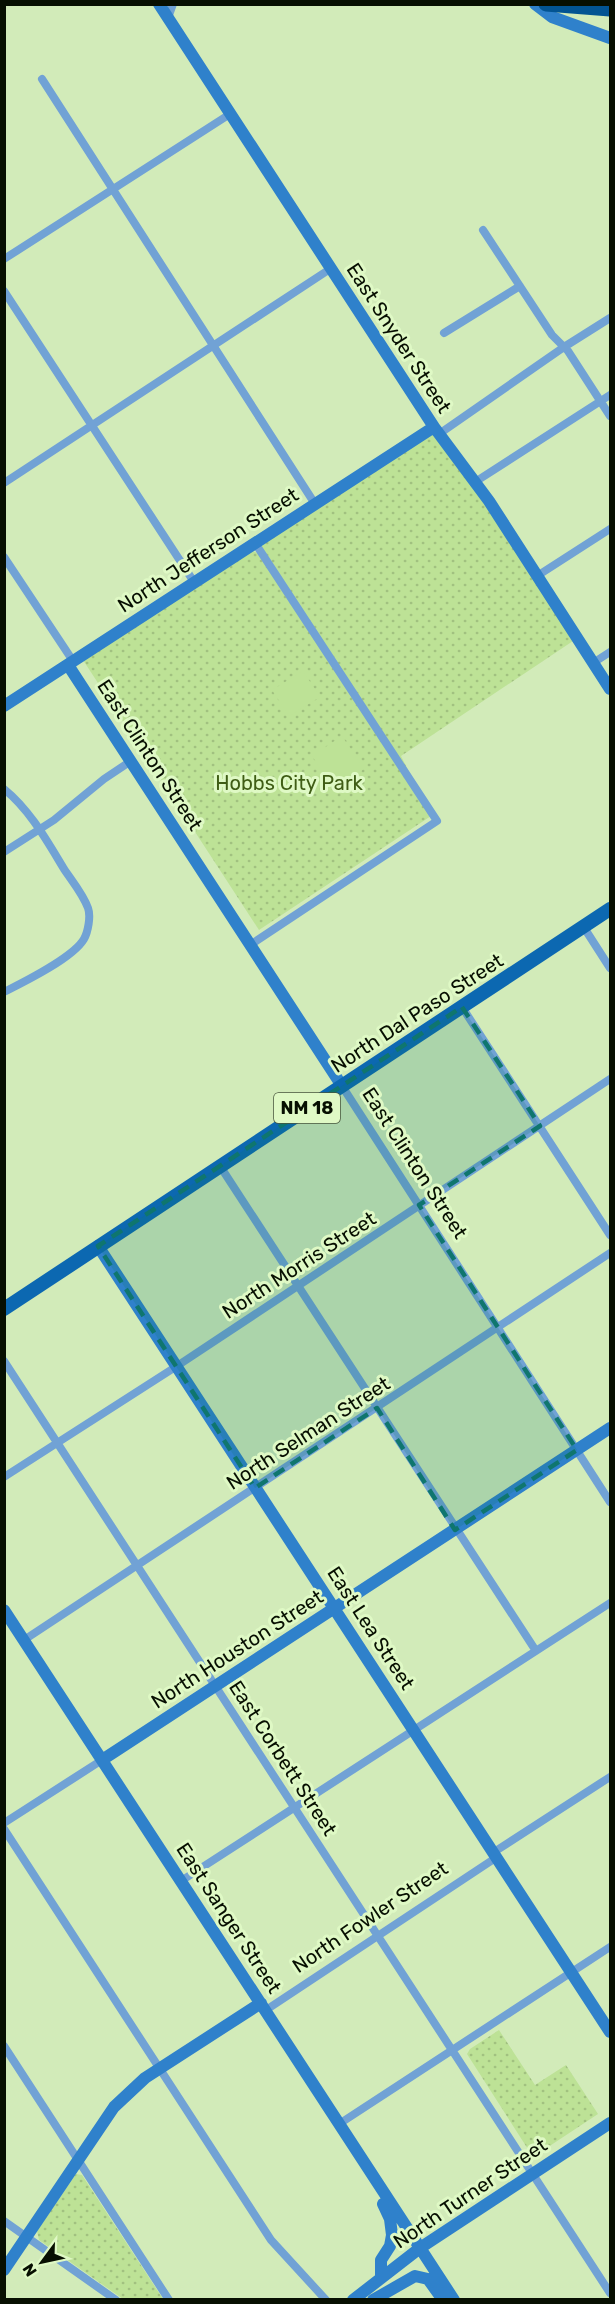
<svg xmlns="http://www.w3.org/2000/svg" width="615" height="2304" viewBox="0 0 615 2304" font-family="Rubik,sans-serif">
  <defs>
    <pattern id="grass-dots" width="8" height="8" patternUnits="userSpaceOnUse" patternTransform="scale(1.5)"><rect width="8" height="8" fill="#bde296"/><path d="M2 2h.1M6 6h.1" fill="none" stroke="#a1c180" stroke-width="1.8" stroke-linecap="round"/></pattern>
  </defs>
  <rect width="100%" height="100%" fill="#d2ebb9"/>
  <!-- grass -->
  <path fill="url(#grass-dots)" d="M 432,430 L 491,512 L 573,641 L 401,756 L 431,816 L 259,930 L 83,660 L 247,548 L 259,554 L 255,547 Z
    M 499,2030 L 535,2085 L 566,2065 L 598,2114 L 533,2157 L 467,2054 L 470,2049 Z
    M 76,2174 L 82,2175 L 163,2299 L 123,2299 L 39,2240 L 37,2231 Z"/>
  <!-- garden -->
  <path fill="#bde296" d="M 303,671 L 320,697 L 289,716 L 272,690 Z
    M 342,736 L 364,769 L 334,789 L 312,756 Z"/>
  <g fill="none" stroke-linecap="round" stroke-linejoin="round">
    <!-- street -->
    <path stroke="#71a2d5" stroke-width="8" d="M 168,18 L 173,4
      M 42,79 L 315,504
      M 483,230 L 552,335 L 568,351 L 610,416
      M 4,259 L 230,114
      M 4,291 L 194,582
      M 444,333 L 520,286
      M 439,434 L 564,347 L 610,318
      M 475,482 L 610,395
      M 4,483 L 330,269
      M 4,557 L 73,661
      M 537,576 L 610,529
      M 593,663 L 610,652
      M 4,789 C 30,810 47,841 64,869 C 72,881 83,894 88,908 C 91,916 88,932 84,939 C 73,958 24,982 4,992
      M 4,852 L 54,820 L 104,779 L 131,761
      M 583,926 L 610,968
      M 250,945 L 437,821 L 255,543
      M 462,1007 L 610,1235
      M 342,1086 L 610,1502
      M 220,1166 L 536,1651
      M 4,1361 L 610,2293
      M 4,1477 L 177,1366 L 610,1079
      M 24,1640 L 610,1253
      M 4,1823 L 102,1760
      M 4,1829 L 271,2240 L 326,2300
      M 494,1852 L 610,1777
      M 181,1881 L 610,1603
      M 266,2010 L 497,1857
      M 4,2046 L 169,2300
      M 339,2124 L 610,1947
      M 4,2221 L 116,2300"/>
    <!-- secondary -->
    <path stroke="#2f81cb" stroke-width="12" d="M 159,4 L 434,427 L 489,501 L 610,689
      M 535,4 L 552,17 L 610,38
      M 68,665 L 342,1086
      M 4,706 L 434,427
      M 98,1246 L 610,2032
      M 4,1610 L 454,2300
      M 102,1760 L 610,1428
      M 4,2270 L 114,2107 L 145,2078 L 261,2003
      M 381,2278 L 381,2260 L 390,2246 L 392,2235 L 390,2219 L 383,2204
      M 353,2300 L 420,2248 L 610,2123
      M 373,2300 L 415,2276 L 428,2279 L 443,2300"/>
    <!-- primary -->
    <path stroke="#0c68b1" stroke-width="14" d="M 4,1309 L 610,909"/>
    <!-- highway -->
    <path stroke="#025492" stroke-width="15" d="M 546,4 L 610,9"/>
  </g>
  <!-- marked area -->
  <path fill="#0f766e" fill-opacity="0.2" stroke="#0f766e" stroke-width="4.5" stroke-dasharray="12 8" stroke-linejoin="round" d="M 462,1007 L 540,1126 L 419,1205 L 577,1450 L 455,1530 L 377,1408 L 255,1488 L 98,1246 Z"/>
  <g text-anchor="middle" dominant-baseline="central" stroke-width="6" stroke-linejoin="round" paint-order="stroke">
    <!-- shield labels -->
    <rect fill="#dff9c5" stroke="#48553c" stroke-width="1.5" x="274" y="1093" width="66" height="30" rx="4.5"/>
    <g font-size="18" font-weight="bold" fill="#070f01">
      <text x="307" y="1108">NM 18</text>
    </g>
    <!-- street labels -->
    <g font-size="20" fill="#070f01" stroke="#dff9c5">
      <text transform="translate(399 338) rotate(57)">East Snyder Street</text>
      <text transform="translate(208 550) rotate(-33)">North Jefferson Street</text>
      <text transform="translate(150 755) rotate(57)">East Clinton Street</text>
      <text transform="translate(417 1013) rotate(-33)">North Dal Paso Street</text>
      <text transform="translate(415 1163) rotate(57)">East Clinton Street</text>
      <text transform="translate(299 1265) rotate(-33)">North Morris Street</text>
      <text transform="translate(308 1433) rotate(-33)">North Selman Street</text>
      <text transform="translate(371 1628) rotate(57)">East Lea Street</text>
      <text transform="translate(237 1649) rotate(-33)">North Houston Street</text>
      <text transform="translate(283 1758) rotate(57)">East Corbett Street</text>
      <text transform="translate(370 1917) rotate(-34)">North Fowler Street</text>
      <text transform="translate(229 1918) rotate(57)">East Sanger Street</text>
      <text transform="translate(470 2193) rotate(-34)">North Turner Street</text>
    </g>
    <!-- park labels -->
    <g font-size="20" fill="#3f5d15" stroke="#dff9c5">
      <text x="289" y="783">Hobbs City Park</text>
    </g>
  </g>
  <!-- border -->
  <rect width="615" height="2304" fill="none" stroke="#070f01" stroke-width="12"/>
  <!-- north arrow -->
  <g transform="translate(42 2262) rotate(237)" stroke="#dff9c5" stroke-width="4.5" paint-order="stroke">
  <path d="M0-4.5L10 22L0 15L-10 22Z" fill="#070f01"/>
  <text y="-9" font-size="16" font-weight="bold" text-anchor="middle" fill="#070f01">N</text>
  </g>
</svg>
